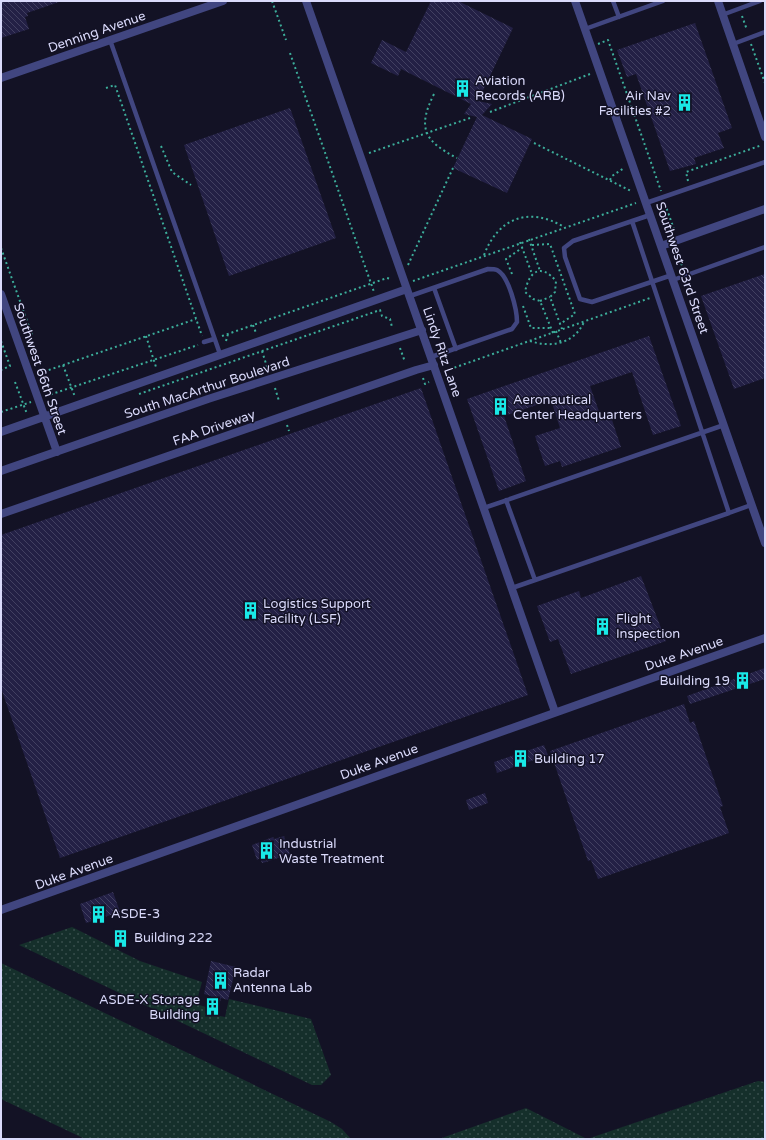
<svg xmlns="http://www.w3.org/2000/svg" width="766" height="1140" viewBox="0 0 766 1140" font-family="'Varela Round',sans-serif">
  <defs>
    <pattern id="grass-dots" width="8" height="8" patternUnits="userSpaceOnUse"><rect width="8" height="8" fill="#152f2b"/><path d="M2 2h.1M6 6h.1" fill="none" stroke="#364d4b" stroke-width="1.8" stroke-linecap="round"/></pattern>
    <pattern id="building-back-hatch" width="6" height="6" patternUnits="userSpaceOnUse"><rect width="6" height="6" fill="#232045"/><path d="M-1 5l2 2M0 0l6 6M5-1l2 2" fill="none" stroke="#424061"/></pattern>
  </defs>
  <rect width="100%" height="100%" fill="#131225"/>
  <!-- grass -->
  <path fill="url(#grass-dots)" d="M 72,927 L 140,961 L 202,982 L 196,1004 L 206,1007 L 205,1013 L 225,1017 L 229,999 L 311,1019 L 331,1075 L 321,1085 L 312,1085 L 19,945 Z
    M 1,963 L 331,1122 L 342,1129 L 351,1139 L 85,1139 L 1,1099 Z
    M 758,1081 L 765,1082 L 765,1139 L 439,1139 L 526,1108 L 587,1139 Z"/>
  <!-- building -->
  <path fill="url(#building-back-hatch)" d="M 1,1 L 59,1 L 59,2 L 27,13 L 28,16 L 25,17 L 29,29 L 1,38 Z
    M 431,1 L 458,1 L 513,28 L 478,101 L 492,104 L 482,115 L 532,139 L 507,193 L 453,168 L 477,117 L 464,114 L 471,104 L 401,69 L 398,76 L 371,63 L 382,40 L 406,52 Z
    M 695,23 L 732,128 L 718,133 L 724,148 L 694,158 L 696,164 L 670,171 L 636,74 L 627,77 L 617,50 Z
    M 290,108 L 336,238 L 229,276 L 184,145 Z
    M 765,274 L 765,378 L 734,389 L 701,296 Z
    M 649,336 L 681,426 L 653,435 L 632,372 L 590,386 L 601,417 L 610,414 L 621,447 L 562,467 L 560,461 L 545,466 L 535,436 L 560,428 L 551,400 L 504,416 L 526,481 L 499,491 L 467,399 Z
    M 421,388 L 528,695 L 60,858 L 1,688 L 1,535 Z
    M 641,576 L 666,641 L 571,674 L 558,639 L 550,642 L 537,606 L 579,591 L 581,598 Z
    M 765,668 L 765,679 L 690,704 L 687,696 Z
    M 684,704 L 690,723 L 694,721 L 723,806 L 720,807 L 729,833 L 598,879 L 591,860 L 588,861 L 550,751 Z
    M 544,745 L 548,755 L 497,773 L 494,762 Z
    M 485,793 L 488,803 L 469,810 L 466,800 Z
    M 284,836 L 290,854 L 266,862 L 262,863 L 260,858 L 257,860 L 252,845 L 273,837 L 274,839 Z
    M 113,892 L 120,912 L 86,923 L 80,904 Z
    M 211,961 L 236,967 L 228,1000 L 221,998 L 217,1013 L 207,1011 L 211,996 L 204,994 Z"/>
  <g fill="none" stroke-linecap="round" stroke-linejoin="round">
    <!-- path -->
    <path stroke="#3cad9a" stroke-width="2" stroke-dasharray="2 3" stroke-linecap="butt" d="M 272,1 L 286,40
      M 742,16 L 747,30
      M 598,44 L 608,40 L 661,191
      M 751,44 L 765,83
      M 290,53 L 374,292
      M 106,88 L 115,85 L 202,336
      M 434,94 C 417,128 424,141 457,158
      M 490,112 L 590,74
      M 534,143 L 631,191
      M 161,146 L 172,172 L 191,185
      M 369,153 L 470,118
      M 610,180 L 612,176 L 624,168
      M 688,181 L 686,172 L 762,145
      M 665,204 L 675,232
      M 529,239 L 540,271
      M 520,242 L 532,274
      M 532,245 L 550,244 L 575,314 L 560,324
      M 1,248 L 32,335 L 26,337
      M 677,249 L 683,269
      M 484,255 C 498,218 529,206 564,227
      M 408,265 L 453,168
      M 512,274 L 506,259 L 522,248
      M 413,281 L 636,203
      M 540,301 L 550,297
      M 523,306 L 531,328 L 551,328
      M 253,325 L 256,333
      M 556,331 L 561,343
      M 553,333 L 540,301 L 533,299 L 525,292 C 529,271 541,263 556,281 L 555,292 L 550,297 L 562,329
      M 146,336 L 156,367
      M 222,336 L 387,278 L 391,279
      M 1,341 L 10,366 L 1,370
      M 226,341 L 228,334
      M 530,341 C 551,348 574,344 584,322
      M 400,348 L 405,362
      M 262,351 L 268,370
      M 63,365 L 75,397
      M 445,371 L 650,298
      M 41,376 L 46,371 L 196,319
      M 423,378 L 425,384 L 429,382
      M 15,382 L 27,414
      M 275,388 L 279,401
      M 139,394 L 380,310 L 382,316 L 390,319 L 392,327
      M 46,396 L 198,345
      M 1,412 L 31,402
      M 287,425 L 289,431"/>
    <!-- lane -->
    <path stroke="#414680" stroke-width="4.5" d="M 613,1 L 619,17
      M 722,15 L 760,1
      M 585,29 L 663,1
      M 110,40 L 220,354
      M 733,44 L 765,32
      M 646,203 L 765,162
      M 650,215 L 573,241 L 564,248 L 565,257 L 580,299 L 592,302 L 672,275
      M 632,221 L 729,513 L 751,505
      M 673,280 L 765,247
      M 434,288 L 456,349
      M 410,296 L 488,269 C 490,269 495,269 497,270 C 509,276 517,310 517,322 L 512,329 L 431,357
      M 204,342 L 214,339
      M 506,500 L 535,580
      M 484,508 L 724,425
      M 512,588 L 729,513"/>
    <!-- street -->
    <path stroke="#414680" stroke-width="8" d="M 306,1 L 555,712
      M 575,1 L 765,543
      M 718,1 L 765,137
      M 1,78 L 223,1
      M 661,246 L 765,209
      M 1,294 L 57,452
      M 1,432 L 407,289
      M 1,471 L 208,399 L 422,330
      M 1,514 L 416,370 L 434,365
      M 1,910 L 765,638"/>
  </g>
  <!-- icons -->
  <defs>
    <symbol id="building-bare" viewBox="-9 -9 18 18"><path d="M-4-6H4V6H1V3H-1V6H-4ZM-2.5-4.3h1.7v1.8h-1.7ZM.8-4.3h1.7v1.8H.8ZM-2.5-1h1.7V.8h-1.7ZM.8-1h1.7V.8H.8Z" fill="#19e9e7" stroke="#131225" stroke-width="2.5" paint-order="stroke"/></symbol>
  </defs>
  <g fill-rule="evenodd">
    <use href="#building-bare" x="450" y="76" width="25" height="25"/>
    <use href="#building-bare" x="672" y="90" width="25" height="25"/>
    <use href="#building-bare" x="488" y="394" width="25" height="25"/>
    <use href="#building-bare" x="238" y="598" width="25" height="25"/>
    <use href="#building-bare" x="590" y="614" width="25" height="25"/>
    <use href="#building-bare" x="730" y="668" width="25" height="25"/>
    <use href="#building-bare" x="508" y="746" width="25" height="25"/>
    <use href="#building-bare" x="254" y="838" width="25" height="25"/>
    <use href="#building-bare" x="86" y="902" width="25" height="25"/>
    <use href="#building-bare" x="108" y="926" width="25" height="25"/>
    <use href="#building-bare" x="208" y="968" width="25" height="25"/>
    <use href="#building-bare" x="200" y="994" width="25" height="25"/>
  </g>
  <g text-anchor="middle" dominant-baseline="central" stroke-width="3" stroke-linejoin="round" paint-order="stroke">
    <!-- street labels -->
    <g font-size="13" fill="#dadafb" stroke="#131225">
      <text transform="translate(97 32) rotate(-19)">Denning Avenue</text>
      <text transform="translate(682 268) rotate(71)">Southwest 63rd Street</text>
      <text transform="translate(442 352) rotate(71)">Lindy Ritz Lane</text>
      <text transform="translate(40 369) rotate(71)">Southwest 66th Street</text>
      <text transform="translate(207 388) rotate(-18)">South MacArthur Boulevard</text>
      <text transform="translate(214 428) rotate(-19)">FAA Driveway</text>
      <text transform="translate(684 654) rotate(-19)">Duke Avenue</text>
      <text transform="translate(379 762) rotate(-20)">Duke Avenue</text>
      <text transform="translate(74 872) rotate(-20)">Duke Avenue</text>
    </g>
    <!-- poi labels -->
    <g font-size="13" fill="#dadafb" stroke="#131225" text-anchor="start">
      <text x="475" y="81">Aviation<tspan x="475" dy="15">Records (ARB)</tspan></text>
      <text x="671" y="96" text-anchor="end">Air Nav<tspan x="671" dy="15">Facilities #2</tspan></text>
      <text x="513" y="400">Aeronautical<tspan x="513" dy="15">Center Headquarters</tspan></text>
      <text x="263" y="604">Logistics Support<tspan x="263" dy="15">Facility (LSF)</tspan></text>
      <text x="616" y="619">Flight<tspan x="616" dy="15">Inspection</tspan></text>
      <text x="730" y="681" text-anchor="end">Building 19</text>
      <text x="534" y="759">Building 17</text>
      <text x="279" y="844">Industrial<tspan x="279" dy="15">Waste Treatment</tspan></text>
      <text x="111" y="914">ASDE-3</text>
      <text x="134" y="938">Building 222</text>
      <text x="233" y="973">Radar<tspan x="233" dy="15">Antenna Lab</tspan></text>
      <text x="200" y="1000" text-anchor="end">ASDE-X Storage<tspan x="200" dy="15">Building</tspan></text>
    </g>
  </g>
  <!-- border -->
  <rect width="766" height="1140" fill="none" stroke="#dadafb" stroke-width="4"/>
</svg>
